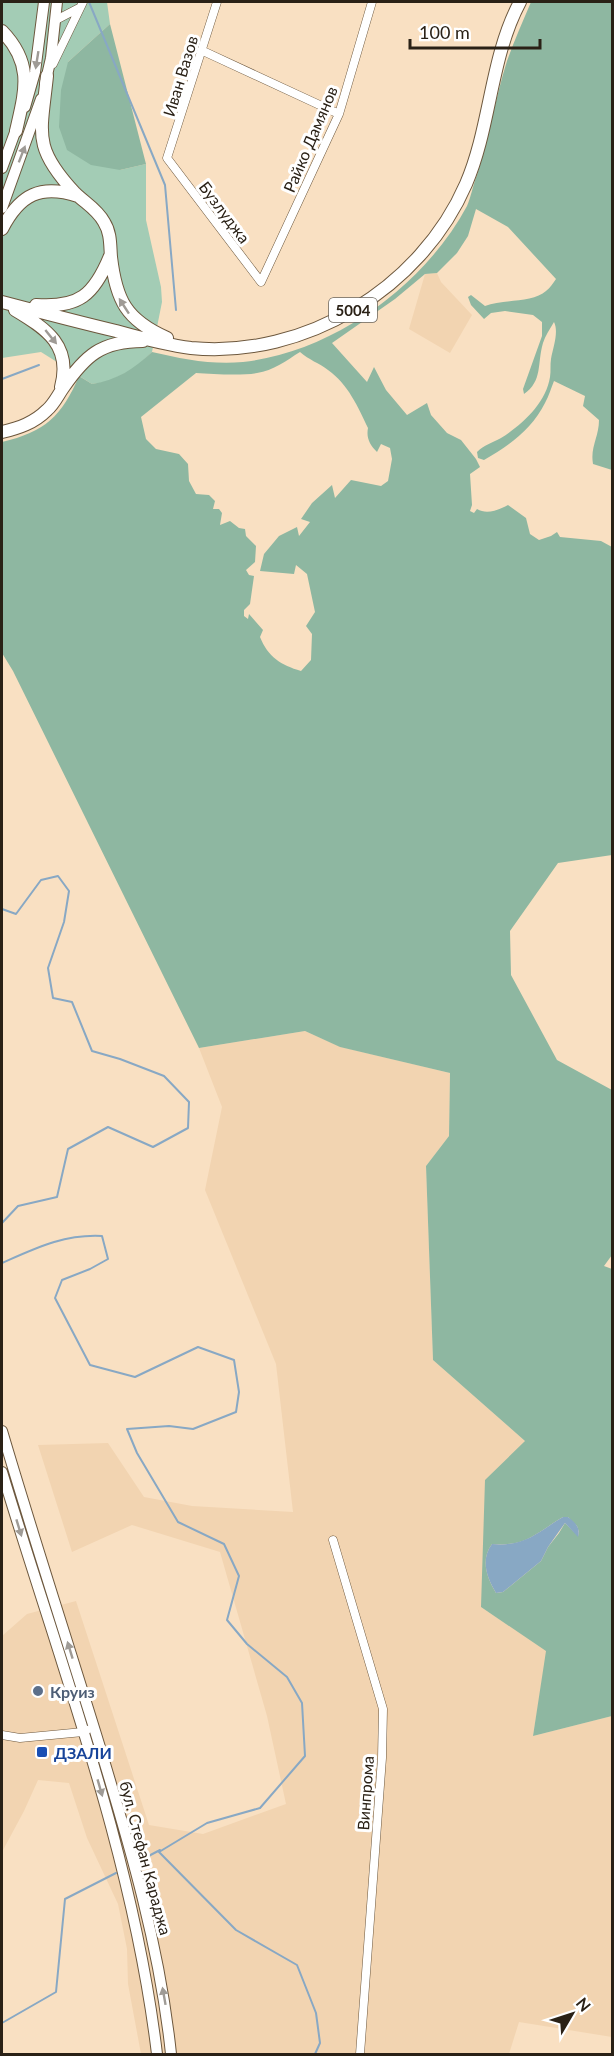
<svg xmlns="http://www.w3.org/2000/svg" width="614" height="2056" viewBox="0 0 614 2056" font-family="Lato,sans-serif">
  <rect width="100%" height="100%" fill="#f9e0c2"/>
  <!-- built -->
  <path fill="#f2d4b1" d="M 437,273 L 441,282 L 472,315 L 450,353 L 409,329 L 425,274 Z
    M 305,1031 L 341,1047 L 450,1073 L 449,1136 L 426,1166 L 433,1360 L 525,1441 L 481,1607 L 547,1651 L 533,1736 L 612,1716 L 612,2037 L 519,2022 L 509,2054 L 141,2054 L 128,1984 L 127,1949 L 118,1904 L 87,1838 L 69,1783 L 38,1780 L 24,1811 L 2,1852 L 2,1636 L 27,1614 L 76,1601 L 149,1825 L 203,1834 L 286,1804 L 267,1716 L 220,1552 L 132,1525 L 72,1552 L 38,1445 L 108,1443 L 144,1497 L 192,1506 L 293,1512 L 276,1364 L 205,1190 L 222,1107 L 199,1048 Z"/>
  <!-- green -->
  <path fill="#a3ccb5" d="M 2,2 L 107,2 L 110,24 L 68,62 L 120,170 L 146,164 L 146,220 L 161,287 L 162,302 L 152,352 L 134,369 L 107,382 L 92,384 L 41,352 L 2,358 Z"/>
  <!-- forest -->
  <path fill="#8eb7a1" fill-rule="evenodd" d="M 531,2 L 612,2 L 612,470 L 593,464 C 590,447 599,437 599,420 L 583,406 L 585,396 L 554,381 C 551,388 549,396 545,403 C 532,429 509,446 484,460 L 478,458 L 477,452 C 484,445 492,443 501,438 C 522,425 546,403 550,377 C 551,371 550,365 551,359 C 553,348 559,332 554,322 C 550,329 545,336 543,343 C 537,363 543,381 524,394 L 523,389 L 542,336 L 542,322 L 533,315 L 505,311 L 491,313 L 484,319 L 471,305 L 468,297 L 471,295 L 485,306 C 502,299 533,303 546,291 C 550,288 553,283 556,279 L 508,227 L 476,209 L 468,236 L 457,253 L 437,273 L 425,274 L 395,299 L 332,343 L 367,382 L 374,367 L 386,390 L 407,415 L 427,403 L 431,415 L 447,433 L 461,440 L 476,459 L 480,467 L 470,474 L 472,505 L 470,511 L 474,513 L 477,509 C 487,515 498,510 508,505 L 526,518 L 530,534 L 539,540 L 551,536 L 557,532 L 560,537 L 601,541 L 612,547 L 612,855 L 558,863 L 510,931 L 511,975 L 557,1060 L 612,1090 L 612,1255 L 604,1266 L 612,1269 L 612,1716 L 533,1736 L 546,1651 L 481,1607 L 485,1480 L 525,1441 L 433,1360 L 426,1166 L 449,1136 L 450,1073 L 340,1047 L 305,1031 L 199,1048 L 13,671 L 2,653 L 2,442 C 45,432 62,416 79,376 L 92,384 C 117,380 134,369 152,352 C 182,359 212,365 243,362 C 333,352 424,286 467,206 C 471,197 473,185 477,175 C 489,138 495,99 507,61 C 514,41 523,21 531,2 ZM 300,352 C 309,360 319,363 328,370 C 348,384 358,407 368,428 C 366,438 370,445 377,452 L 381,444 L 390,448 L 392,459 L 388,481 L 381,486 L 351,480 L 335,498 L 332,485 L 312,503 L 301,519 L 310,522 L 299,536 L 297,527 L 279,536 L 264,554 L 260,571 L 294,574 L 296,565 L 307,574 L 315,612 L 306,626 L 312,634 L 311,660 L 301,671 C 281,665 268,657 260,637 L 263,630 L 249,614 L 248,619 L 244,616 L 244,610 L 250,604 L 254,576 L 249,575 L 246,570 L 255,562 L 256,546 L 246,536 L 245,529 L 239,528 L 230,521 L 220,525 L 222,513 L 219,509 L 213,509 L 215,501 L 209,495 L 196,494 L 189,481 L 188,464 L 179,454 L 156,449 L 146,439 L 141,417 L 196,373 C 213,374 241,376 257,373 C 273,371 287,360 300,352 ZM 563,1517 L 568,1517 L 577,1526 L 579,1532 L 578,1536 L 565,1523 L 559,1533 L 548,1547 L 541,1561 L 503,1592 L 496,1593 C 487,1578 480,1560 492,1544 C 526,1547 536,1533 563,1517 Z
    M 110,24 L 146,164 L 120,170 L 91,165 L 67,150 L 59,127 L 61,90 L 68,62 Z"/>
  <!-- water -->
  <path fill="#88a8c4" d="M 563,1517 L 568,1517 C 575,1522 581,1528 578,1537 L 565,1523 L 548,1547 L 541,1561 L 503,1592 L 496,1593 C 487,1578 480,1560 492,1544 C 525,1547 536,1533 563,1517 Z"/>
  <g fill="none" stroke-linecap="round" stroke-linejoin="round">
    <!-- stream -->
    <path stroke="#88a8c4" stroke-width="2" d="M 89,2 L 165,185 L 176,310
      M 2,379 L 39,365
      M 2,909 L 16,914 L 41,880 L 58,876 L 69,891 L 64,922 L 48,968 L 53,998 L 72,1002 L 92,1051 L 120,1059 L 164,1076 L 189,1102 L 188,1128 L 153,1147 L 108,1127 L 68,1149 L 57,1197 L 18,1206 L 2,1223
      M 2,1263 C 36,1248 64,1234 102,1236 L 108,1259 L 90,1269 L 62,1280 L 55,1298 L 90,1365 L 135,1377 L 198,1347 L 234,1360 L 239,1392 L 236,1412 L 193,1429 L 169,1426 L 127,1429 L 137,1453 L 178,1522 L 224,1544 L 239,1576 L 227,1620 L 247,1644 L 287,1677 L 302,1703 L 305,1756 L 260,1808 L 207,1823 L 159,1852 L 236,1930 L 297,1965 L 316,2013 L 320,2043 L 315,2054
      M 141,1860 L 160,1850
      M 2,2023 L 56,1992 L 65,1899 L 116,1873"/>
    <defs>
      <path id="minor" d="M 217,2 L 167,158 L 261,282 L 339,114 L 372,2
        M 56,20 L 79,8
        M 203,51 L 339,114
        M 53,64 L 83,2
        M 333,1540 L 383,1709 L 382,1758 L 360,2054
        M 2,1735 L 20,1738 L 83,1732 L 87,1730"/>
      <path id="secondary" d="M 45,84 L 51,58 L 57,2
        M 25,107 L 35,72 L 44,2
        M 2,168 L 18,124
        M 2,208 L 41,99
        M 2,1431 C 33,1536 67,1640 99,1744 C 130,1846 160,1948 171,2054
        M 2,1472 C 60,1664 133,1854 157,2054"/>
      <path id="primary" d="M 2,31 C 34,64 25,91 16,131
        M 47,76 C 41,134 32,147 75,193 C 85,203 97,209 104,222 C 111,233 110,245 111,257 C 116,300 126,320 167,338
        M 2,229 C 20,194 41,184 78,196
        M 2,302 C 40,312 78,322 116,331 C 141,338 166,345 191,348 C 305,359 421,288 466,184 C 491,126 490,58 520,2
        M 36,305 C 79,308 94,295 110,256
        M 15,310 C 47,329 72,346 61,387
        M 2,432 C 19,428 34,423 47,410 C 54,404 58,395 63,388 C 85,356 101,341 143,341"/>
    </defs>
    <!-- minor casing -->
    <use href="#minor" stroke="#6c573d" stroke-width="9"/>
    <!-- secondary casing -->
    <use href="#secondary" stroke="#6c573d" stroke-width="12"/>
    <!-- primary casing -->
    <use href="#primary" stroke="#6c573d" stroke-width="14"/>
    <!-- minor -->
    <use href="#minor" stroke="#fff" stroke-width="8"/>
    <!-- secondary -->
    <use href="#secondary" stroke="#fff" stroke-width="10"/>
    <!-- primary -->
    <use href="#primary" stroke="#fff" stroke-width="12"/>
  </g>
  <!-- one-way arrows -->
  <defs><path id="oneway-solid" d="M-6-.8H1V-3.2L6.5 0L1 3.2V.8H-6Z" transform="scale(1.5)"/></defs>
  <g fill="#9f9b96">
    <use href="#oneway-solid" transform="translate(37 60) rotate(99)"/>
    <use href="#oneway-solid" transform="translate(22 154) rotate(-69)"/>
    <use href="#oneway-solid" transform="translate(124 306) rotate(-123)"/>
    <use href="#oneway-solid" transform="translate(51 337) rotate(51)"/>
    <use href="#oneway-solid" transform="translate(19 1528) rotate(73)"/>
    <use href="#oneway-solid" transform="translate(70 1650) rotate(-107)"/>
    <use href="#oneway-solid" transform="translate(100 1788) rotate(74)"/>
    <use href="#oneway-solid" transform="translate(164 1996) rotate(-100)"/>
  </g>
  <!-- markers -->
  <circle fill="#5c6f8a" stroke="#fff" stroke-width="2" cx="38" cy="1691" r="6"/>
  <rect fill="#1a4fb4" stroke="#fff" stroke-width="2" x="36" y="1746" width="12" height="12" rx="3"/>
  <g text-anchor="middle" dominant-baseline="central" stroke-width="6" stroke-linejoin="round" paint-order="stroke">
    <!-- shield labels -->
    <rect fill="#fff" stroke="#6a645c" stroke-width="1.5" x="329" y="298" width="48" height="24" rx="4.5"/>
    <g font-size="15" font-weight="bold" fill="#2a2116">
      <text x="353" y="310">5004</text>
    </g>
    <!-- street labels -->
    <g font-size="16" fill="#2a2116" stroke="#fff">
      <text transform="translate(180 76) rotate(-73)">Иван Вазов</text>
      <text transform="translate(310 139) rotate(-67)">Райко Дамянов</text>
      <text transform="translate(225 212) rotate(53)">Бузлуджа</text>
      <text transform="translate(365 1793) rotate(-86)">Винпрома</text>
      <text transform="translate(146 1858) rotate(75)">бул. Стефан Караджа</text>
    </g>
    <!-- service labels -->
    <g font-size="16" font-weight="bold" fill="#4e5e75" stroke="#fff" text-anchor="start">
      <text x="50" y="1691">Круиз</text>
    </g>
    <!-- transit labels -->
    <g font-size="16" font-weight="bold" fill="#164399" stroke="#fff" text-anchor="start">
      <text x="54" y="1752">ДЗАЛИ</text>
    </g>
  </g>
  <!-- border -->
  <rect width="614" height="2056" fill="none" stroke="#2a2116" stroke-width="6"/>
  <!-- north arrow -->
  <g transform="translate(572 2014) rotate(51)" stroke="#ffffff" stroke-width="4.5" paint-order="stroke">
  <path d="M0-4.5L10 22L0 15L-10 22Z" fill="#2a2116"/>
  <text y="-9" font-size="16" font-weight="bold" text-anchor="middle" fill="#2a2116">N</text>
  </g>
  <!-- scale -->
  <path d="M410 39v9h130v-9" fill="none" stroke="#2a2116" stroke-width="3"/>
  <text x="419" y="39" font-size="18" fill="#2a2116" stroke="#ffffff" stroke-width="4.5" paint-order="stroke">100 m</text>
</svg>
